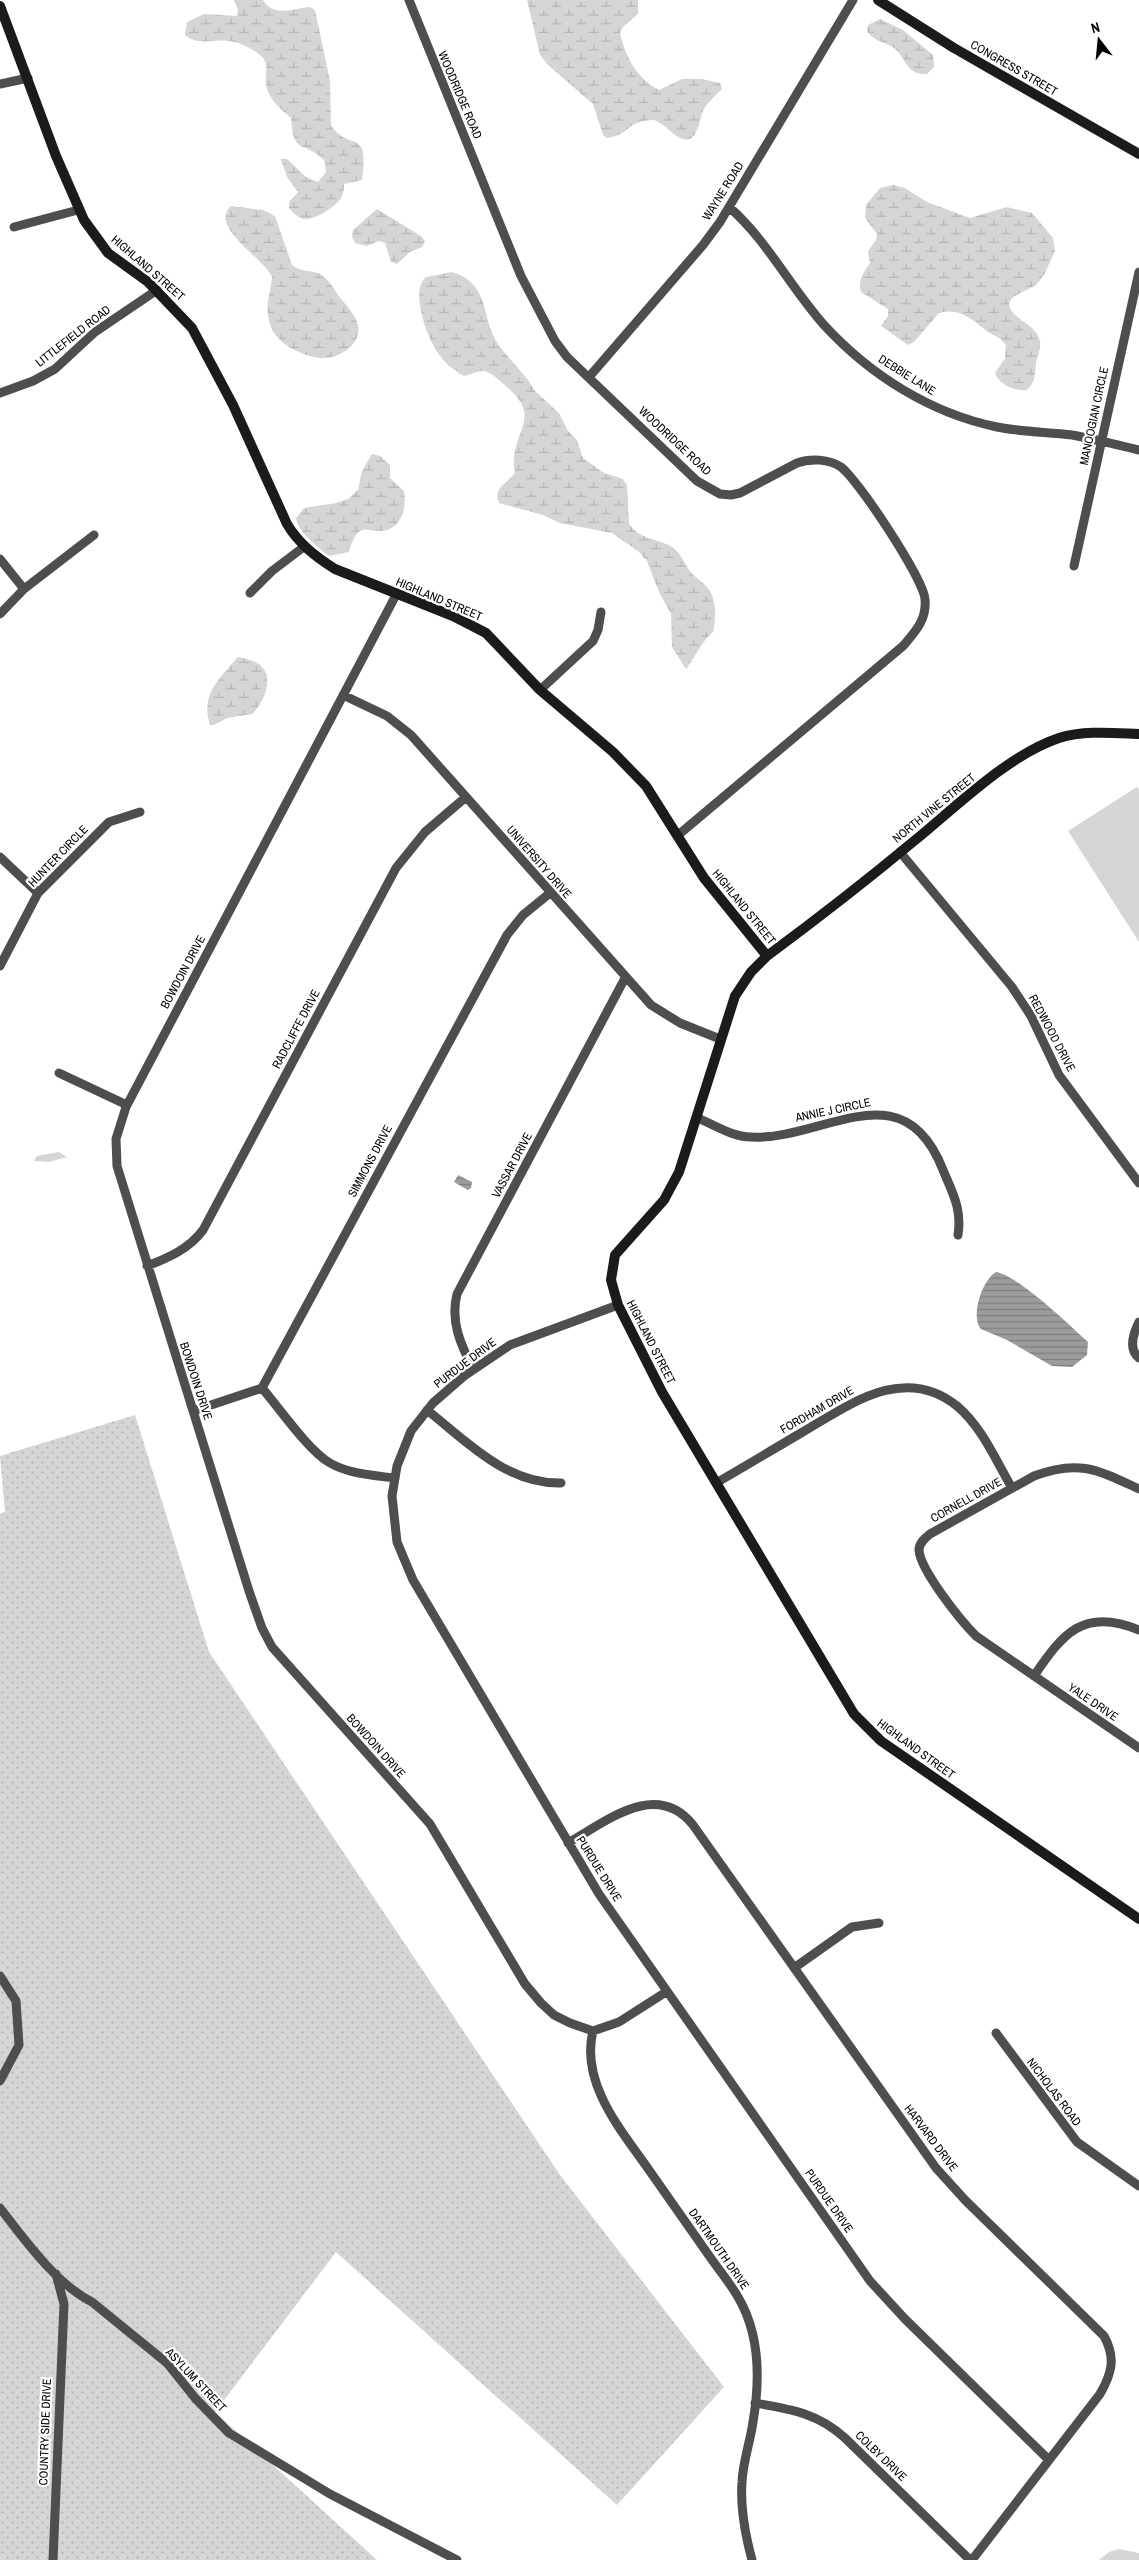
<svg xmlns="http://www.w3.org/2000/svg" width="1139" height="2560" viewBox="0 0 1139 2560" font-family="'Archivo Narrow',sans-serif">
  <defs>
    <pattern id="wetland-marsh" width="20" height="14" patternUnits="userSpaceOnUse" patternTransform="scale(1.25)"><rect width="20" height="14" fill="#d5d5d5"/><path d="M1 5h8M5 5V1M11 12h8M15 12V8" fill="none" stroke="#b5b5b5"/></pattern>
    <pattern id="park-dots" width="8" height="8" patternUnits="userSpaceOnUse" patternTransform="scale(1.25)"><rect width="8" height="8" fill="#d5d5d5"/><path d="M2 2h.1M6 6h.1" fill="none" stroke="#b5b5b5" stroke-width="1.8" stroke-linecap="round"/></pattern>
    <pattern id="water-rules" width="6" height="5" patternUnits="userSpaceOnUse" patternTransform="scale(1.25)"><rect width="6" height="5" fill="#9c9c9c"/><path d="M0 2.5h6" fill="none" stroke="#7d7d7d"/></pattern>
  </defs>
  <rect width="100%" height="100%" fill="#fff"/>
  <!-- green -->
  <path fill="#d5d5d5" d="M 1137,787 L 1139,790 L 1139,942 L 1068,831 Z
    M 59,1152 L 67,1157 L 49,1162 L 34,1161 L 37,1156 Z
    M 1119,2549 L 1139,2553 L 1139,2560 L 1099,2560 L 1109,2552 Z"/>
  <!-- wetland -->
  <path fill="url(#wetland-marsh)" d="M 234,0 L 263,0 C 273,18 294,8 310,7 L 315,10 L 330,81 L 331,126 C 351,153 369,126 362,180 L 344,184 C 344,187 344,192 342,196 C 339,205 315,220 305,219 C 298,219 293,212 289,208 L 289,202 L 298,192 L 287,177 L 281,159 L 287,159 L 306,177 L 318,182 L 326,172 L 324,160 C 302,139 294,156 291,118 C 281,109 272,103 267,89 C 263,78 271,64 261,56 C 253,49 240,42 229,41 C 214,39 198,46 185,35 L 187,22 L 204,14 L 237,16 L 238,10 Z
    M 527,0 L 638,0 L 638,14 L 623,27 L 620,33 C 625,56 637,79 659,90 L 682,79 L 702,79 L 720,83 L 722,89 C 716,95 708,102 704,109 C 699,118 698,147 680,138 C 670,133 664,123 654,120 C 626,120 631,135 607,138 L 603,135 L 593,104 L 548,65 L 540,55 Z
    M 880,19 L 903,30 L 933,55 L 934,67 L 927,74 C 905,75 907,58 894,48 C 885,42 873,41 867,31 L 868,25 Z
    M 893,185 L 905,188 L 927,202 L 970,218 L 1007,207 L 1032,213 L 1053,238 L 1055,251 L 1044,275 L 1036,285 L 1013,297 L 1009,303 C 1010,320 1036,322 1040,341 C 1041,349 1037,357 1036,364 C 1035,374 1035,383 1027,390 C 1015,391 999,385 995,373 L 1005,358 L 1006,345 C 998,335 995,337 987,331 C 972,320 960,307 939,313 L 914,342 L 908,345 L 881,326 L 888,316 L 888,309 L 861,292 C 858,280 863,273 870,263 L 868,251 L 876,240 L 877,234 L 865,218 L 866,205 L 880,188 Z
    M 231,206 L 263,210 L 275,216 L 292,265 C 301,273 314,269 323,276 C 331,282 336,293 342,300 C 348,307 354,314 357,322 C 365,344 337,360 319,358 C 303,356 278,344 272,329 C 263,307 270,298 272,277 C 264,258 208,227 231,206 Z
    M 377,209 L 421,236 L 425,241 L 422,247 L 410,252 L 397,264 L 391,262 L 385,243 L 379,241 L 367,246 L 355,243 L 352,237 L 353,230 Z
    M 452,272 C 490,284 481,315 496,341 C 505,355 518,367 528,380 L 535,391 L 559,413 L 568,431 L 577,440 L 583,458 L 604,473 L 623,479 L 627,485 L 629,524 C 640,540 657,538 672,547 C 681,553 684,563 690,571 C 695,578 702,581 707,587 C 717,598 716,619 713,632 C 701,642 696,656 686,669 L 672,647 L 671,614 L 659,592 L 647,561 L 638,551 L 612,533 L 560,523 L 543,515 L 499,503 C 492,488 508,483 515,473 C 507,433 545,420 508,388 C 502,383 491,371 483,371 C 476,371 470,375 464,376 C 455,371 447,365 440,356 C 428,341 409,291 426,277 Z
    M 372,454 L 380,456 L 390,465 L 390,478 L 404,491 C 407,509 401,531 379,531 C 373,531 365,528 360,531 C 354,535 351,545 349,552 L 329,556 C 317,547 299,533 296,518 L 304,508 L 336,503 L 348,499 L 358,490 L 362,471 Z
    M 238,657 C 247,659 258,661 263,668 C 274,680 262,705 252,714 L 227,718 L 214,725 L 210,725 C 200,694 220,678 238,657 Z"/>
  <!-- park -->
  <path fill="url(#park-dots)" d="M 135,1415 L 209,1652 L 560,2175 L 724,2387 L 617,2505 L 336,2252 L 215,2412 L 377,2560 L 0,2560 L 0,1514 L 5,1512 L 0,1456 Z"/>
  <!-- water -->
  <path fill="url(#water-rules)" d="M 458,1175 L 472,1182 L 471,1188 L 468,1190 L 454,1182 Z
    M 996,1272 C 1019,1276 1069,1325 1088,1342 L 1087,1355 L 1072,1367 L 1052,1366 L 1007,1340 L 981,1329 C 970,1317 982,1280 996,1272 Z"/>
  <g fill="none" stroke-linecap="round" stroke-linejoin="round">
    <!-- street -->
    <path stroke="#4e4e4e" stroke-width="9" d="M 409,0 L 521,276 L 555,341 L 567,357 L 697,481 L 720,494 L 731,495 L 740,493 L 797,463 C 811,458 829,459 841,467 C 859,481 923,578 925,599 C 927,620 915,632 903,646 L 677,836
      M 0,84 L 28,78
      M 729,207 C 767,240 790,287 824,325 C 870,375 930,413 997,427 C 1022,432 1048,432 1072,435 C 1095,439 1117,445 1139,450
      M 14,227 L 78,210
      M 589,377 L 703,245 L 720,222 L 853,0
      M 0,393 L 33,381 L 55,369 L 95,332 L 157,290
      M 0,559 L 24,589
      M 1074,566 L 1139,272
      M 250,593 L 272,571 L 305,546
      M 396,595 L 126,1107 L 116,1139 L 117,1166 L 249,1591 L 262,1628 L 272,1647 L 430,1824 L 525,1984 L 541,2003 L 554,2015 L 570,2023 L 593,2031 L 619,2022 L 666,1992
      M 0,614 L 24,589 L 94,535
      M 540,690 L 593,641 L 598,630 L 601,612
      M 343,695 L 387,716 L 411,735 L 651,1005 L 680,1023 L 720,1039
      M 900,852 L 1012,987 L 1031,1016 L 1059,1075 L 1139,1183
      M 0,857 L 38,893
      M 0,966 L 38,893 L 109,822 L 140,812
      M 59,1073 L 127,1105
      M 698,1118 C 714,1125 733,1137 751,1137 C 823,1141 903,1067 943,1170 C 953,1194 962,1209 958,1235
      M 147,1266 C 168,1258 189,1249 203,1230 L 396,868 L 425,832 L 466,797
      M 618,1305 L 510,1345 L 464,1376 L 433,1403 L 411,1431 L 397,1466 L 392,1496 L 397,1542 L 413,1580 L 599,1894 L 870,2281 L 905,2319 L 1049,2460
      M 1139,1322 C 1133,1334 1128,1349 1139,1358
      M 473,1369 C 461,1345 450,1322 457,1294 L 625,978
      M 262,1388 C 280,1409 308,1450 330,1463 C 349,1474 372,1475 394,1478
      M 427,1410 C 466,1441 506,1484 561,1483
      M 193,1411 L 262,1388 L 507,935 L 523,915 L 550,893
      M 716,1483 C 744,1467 772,1450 801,1433 C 849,1405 904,1363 957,1406 C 982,1427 996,1461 1012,1488
      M 1139,1489 C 1098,1470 1079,1459 1034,1476 L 930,1534 C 925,1538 919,1543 919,1550 C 920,1570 961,1621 976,1636 L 1139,1748
      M 1034,1676 C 1063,1633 1084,1607 1139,1630
      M 568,1843 C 606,1822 656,1779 693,1825 L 936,2168 L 965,2200 L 1104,2336 C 1116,2358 1112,2373 1100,2394 L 972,2560
      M 794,1968 L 852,1927 L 879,1923
      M 0,1976 L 16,2001 L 19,2045 L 0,2081
      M 593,2031 C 580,2083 621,2130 649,2170 C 669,2199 690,2228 710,2257 C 719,2270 730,2283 738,2297 C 760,2334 760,2381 753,2422 C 750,2443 743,2461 742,2482 C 740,2509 745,2534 752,2560
      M 996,2033 L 1077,2142 L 1139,2186
      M 0,2208 C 24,2239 56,2284 92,2302 L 167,2363 L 195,2398 L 229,2433 L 330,2494 L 457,2560
      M 755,2403 C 790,2409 818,2413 845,2438 L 970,2560
      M 53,2560 L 64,2304 L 56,2274"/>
    <!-- secondary -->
    <path stroke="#1b1b1b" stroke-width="10" d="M 878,0 L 954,48 L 1139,154
      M 0,6 L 56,156 L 84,220 L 108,253 L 148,282 L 192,328 L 233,405 L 287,524 C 299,544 316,557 335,569 L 453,616 L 486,633 L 540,690 L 613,752 L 646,786 L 704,878 L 767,956 L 751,972 L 735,996 L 679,1172 L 664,1200 L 615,1255 L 611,1280 L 618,1305 L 662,1392 L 854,1714 L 881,1741 L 1139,1919
      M 767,956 C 817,919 866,881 914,841 C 956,807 1008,755 1059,738 C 1084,730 1114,733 1139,734"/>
  </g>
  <g text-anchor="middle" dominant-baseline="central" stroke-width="4.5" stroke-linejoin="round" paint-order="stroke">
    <!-- street labels -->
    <g font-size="12" fill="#000" stroke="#fff">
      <text transform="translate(1014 68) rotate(30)">CONGRESS STREET</text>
      <text transform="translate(460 95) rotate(67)">WOODRIDGE ROAD</text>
      <text transform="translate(723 191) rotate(-58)">WAYNE ROAD</text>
      <text transform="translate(148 268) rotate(41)">HIGHLAND STREET</text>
      <text transform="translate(73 336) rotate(-38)">LITTLEFIELD ROAD</text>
      <text transform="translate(907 375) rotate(32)">DEBBIE LANE</text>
      <text transform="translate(1094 416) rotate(-78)">MANOOGIAN CIRCLE</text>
      <text transform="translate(675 441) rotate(43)">WOODRIDGE ROAD</text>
      <text transform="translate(439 599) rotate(23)">HIGHLAND STREET</text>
      <text transform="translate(934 808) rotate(-39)">NORTH VINE STREET</text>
      <text transform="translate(58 856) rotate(-46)">HUNTER CIRCLE</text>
      <text transform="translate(539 862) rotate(49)">UNIVERSITY DRIVE</text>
      <text transform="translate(744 907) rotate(51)">HIGHLAND STREET</text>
      <text transform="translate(183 972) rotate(-62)">BOWDOIN DRIVE</text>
      <text transform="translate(296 1029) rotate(-62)">RADCLIFFE DRIVE</text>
      <text transform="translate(1052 1033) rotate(62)">REDWOOD DRIVE</text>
      <text transform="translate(833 1110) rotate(-12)">ANNIE J CIRCLE</text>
      <text transform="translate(370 1161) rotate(-62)">SIMMONS DRIVE</text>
      <text transform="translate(512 1165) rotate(-62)">VASSAR DRIVE</text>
      <text transform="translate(651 1342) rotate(63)">HIGHLAND STREET</text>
      <text transform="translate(465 1363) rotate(-37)">PURDUE DRIVE</text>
      <text transform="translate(196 1381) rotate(72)">BOWDOIN DRIVE</text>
      <text transform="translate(817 1410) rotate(-30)">FORDHAM DRIVE</text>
      <text transform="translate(966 1500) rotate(-29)">CORNELL DRIVE</text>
      <text transform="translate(1093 1702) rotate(34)">YALE DRIVE</text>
      <text transform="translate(376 1746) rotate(48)">BOWDOIN DRIVE</text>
      <text transform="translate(916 1749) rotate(36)">HIGHLAND STREET</text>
      <text transform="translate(599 1869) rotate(58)">PURDUE DRIVE</text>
      <text transform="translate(1054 2092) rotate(53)">NICHOLAS ROAD</text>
      <text transform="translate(931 2138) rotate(53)">HARVARD DRIVE</text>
      <text transform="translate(829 2201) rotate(55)">PURDUE DRIVE</text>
      <text transform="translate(719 2249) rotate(55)">DARTMOUTH DRIVE</text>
      <text transform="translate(196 2380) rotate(47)">ASYLUM STREET</text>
      <text transform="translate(45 2432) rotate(-88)">COUNTRY SIDE DRIVE</text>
      <text transform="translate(881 2456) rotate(44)">COLBY DRIVE</text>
    </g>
  </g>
  <!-- north arrow -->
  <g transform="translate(1099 40) rotate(344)" stroke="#ffffff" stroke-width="4" paint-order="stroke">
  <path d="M0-4L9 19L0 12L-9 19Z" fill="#000000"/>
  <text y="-8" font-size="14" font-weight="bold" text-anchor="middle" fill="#000000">N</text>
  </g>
</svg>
